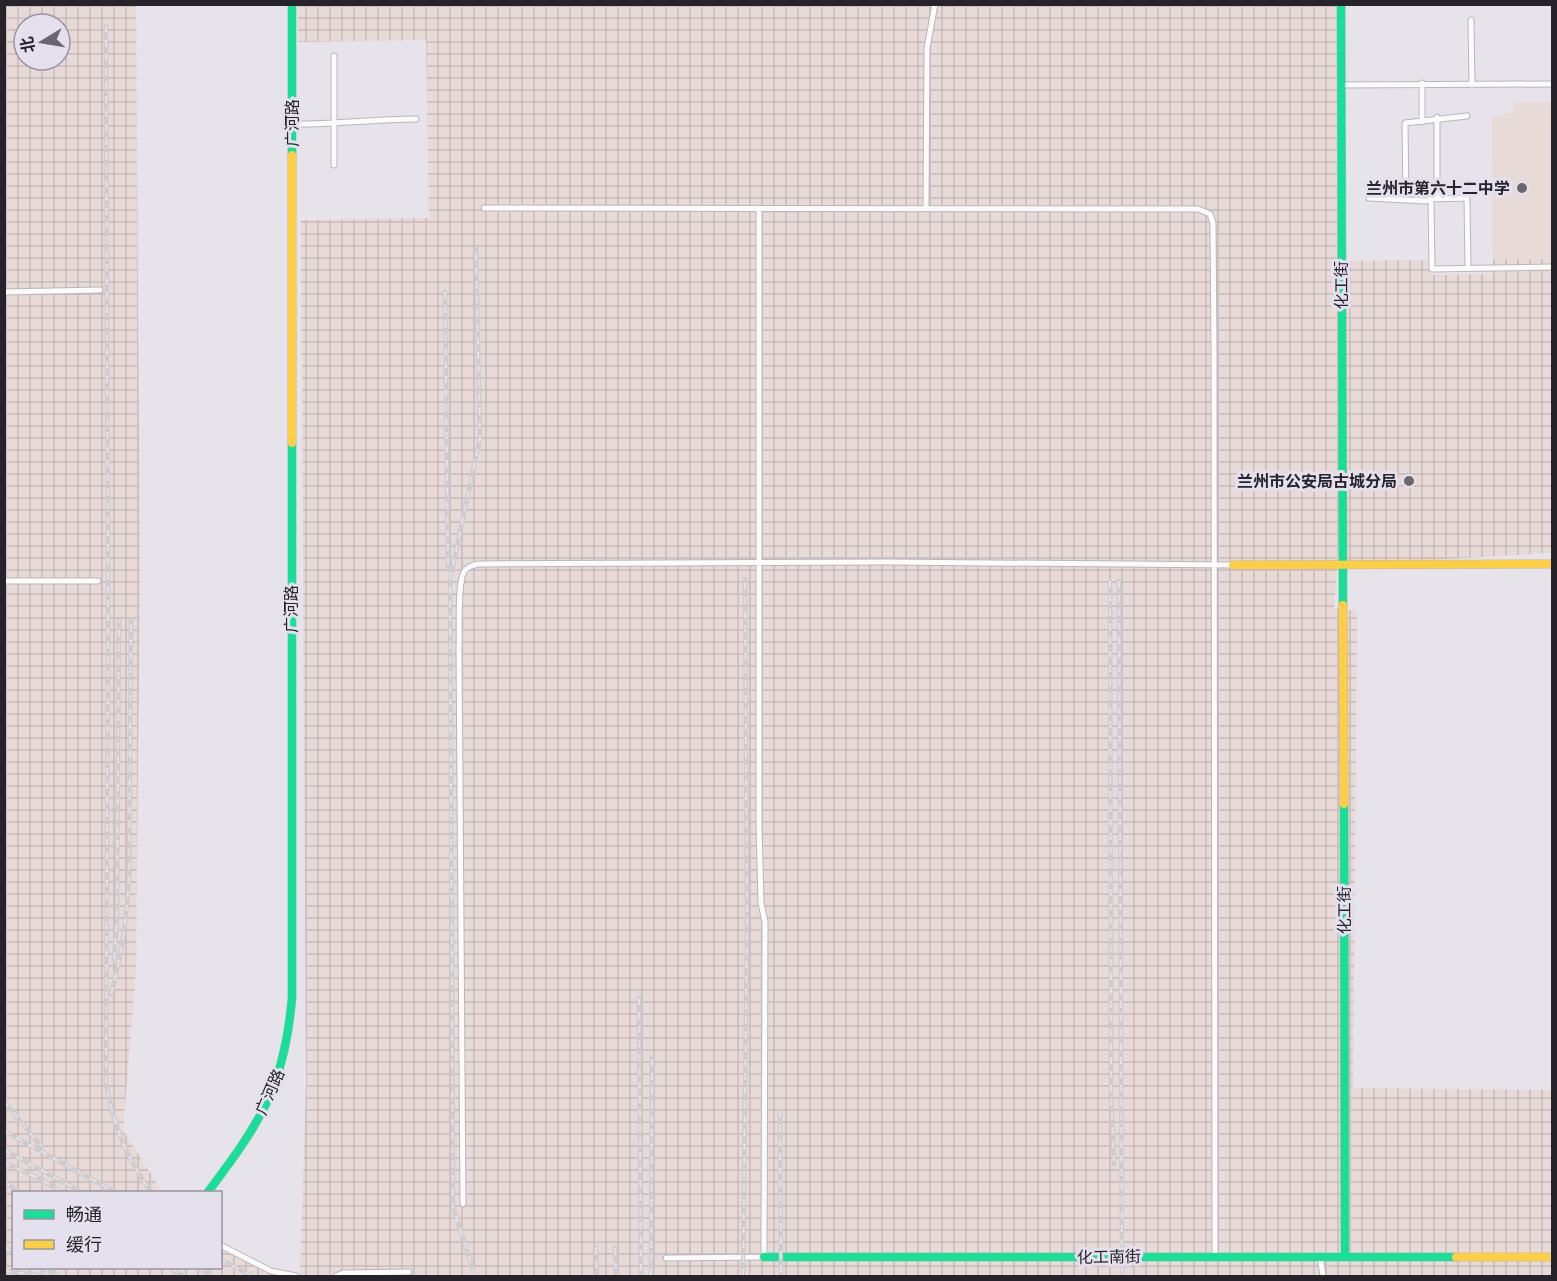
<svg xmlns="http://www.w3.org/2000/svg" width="1557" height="1281" viewBox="0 0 1557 1281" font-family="'Public Sans','Noto Sans SC',sans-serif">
  <defs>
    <pattern id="industrial-grid" width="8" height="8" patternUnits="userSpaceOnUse" patternTransform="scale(1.5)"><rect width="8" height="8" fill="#e8dad7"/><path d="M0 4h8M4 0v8" fill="none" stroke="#c7bbb9"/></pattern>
  </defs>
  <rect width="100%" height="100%" fill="#e6e3ea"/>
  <!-- industrial -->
  <path fill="url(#industrial-grid)" fill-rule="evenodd" d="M 5,5 L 136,5 L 140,577 L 136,969 L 123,1130 L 162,1192 L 14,1192 L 14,1268 L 220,1268 L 221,1243 L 278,1276 L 5,1276 ZM 24,24 L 60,24 L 60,60 L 24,60 Z
    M 298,5 L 1341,5 L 1341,261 L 1429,260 L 1430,275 L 1492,274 L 1493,259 L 1552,259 L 1552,553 L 1341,565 L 1341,384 L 1338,552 L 1334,608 L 1357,611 L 1353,1088 L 1552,1090 L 1552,1276 L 300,1276 L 306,1086 L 301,220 L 429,218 L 426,40 L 298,42 Z"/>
  <!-- education -->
  <path fill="#e8dbd7" d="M 1516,102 L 1552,102 L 1552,259 L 1493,259 L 1492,118 L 1511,113 Z"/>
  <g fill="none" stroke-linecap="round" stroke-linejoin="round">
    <defs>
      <path id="street" d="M 1471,20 L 1472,85
        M 334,56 L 334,165
        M 1422,83 L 1422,122
        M 1341,85 L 1552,84
        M 1437,117 L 1437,199
        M 292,124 C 333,125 374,119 416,119
        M 1369,198 L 1426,201 L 1431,199
        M 1406,200 L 1405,123 L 1467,116
        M 484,208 L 1198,209 L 1210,214 L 1213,223 L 1214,348 L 1215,1256
        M 926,208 L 927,48 L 935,4
        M 1468,268 L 1467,198 L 1431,199 L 1432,269 L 1552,267
        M 4,292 L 100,290
        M 4,581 L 98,581
        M 463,1204 L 459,648 C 460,633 457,583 464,572 C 467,566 474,565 480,564 L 888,562 L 1233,565
        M 220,1245 L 271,1271 L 296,1276
        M 1320,1256 L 1323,1276
        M 666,1258 L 764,1257 L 765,922 L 761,903 L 759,825 L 759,208
        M 336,1276 L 343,1273 L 409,1272"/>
      <path id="fast" d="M 292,4 L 292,155
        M 1341,4 L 1343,605
        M 1344,804 L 1345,1256
        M 208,1192 C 261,1121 284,1088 292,998 L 292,443
        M 764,1257 L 1456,1257"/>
      <path id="slow" d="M 292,155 L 292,443
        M 1233,565 L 1552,564
        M 1343,605 L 1344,804
        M 1456,1257 L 1552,1257"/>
    </defs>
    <!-- street casing -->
    <use href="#street" stroke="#b9b6bc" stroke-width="7"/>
    <!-- fast casing -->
    <use href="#fast" stroke="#b9b6bc" stroke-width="9"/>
    <!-- slow casing -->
    <use href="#slow" stroke="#b9b6bc" stroke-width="9"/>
    <!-- street -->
    <use href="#street" stroke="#fbfbfc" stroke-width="5"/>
    <!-- fast -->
    <use href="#fast" stroke="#16e098" stroke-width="8"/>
    <!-- slow -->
    <use href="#slow" stroke="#ffcf43" stroke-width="8"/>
    <defs>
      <path id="rail" d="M 106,26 L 108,607 L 106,1084 C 115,1129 125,1155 151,1192
        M 445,292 L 448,568
        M 1110,581 L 1111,1092 L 1114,1164
        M 1119,581 L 1122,1276
        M 114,959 L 117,921 L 119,620
        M 111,994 C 122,955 127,916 129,876 L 131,619
        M 639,998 L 641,1276
        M 4,1101 L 41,1146
        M 780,1111 L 781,1276
        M 4,1131 L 115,1192
        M 4,1150 L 82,1192
        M 4,1162 L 37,1178
        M 31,1174 L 62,1192
        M 4,1182 L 19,1192
        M 4,1247 L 14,1252
        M 596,1247 L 597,1276
        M 615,1248 L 616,1276
        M 220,1259 L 252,1276
        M 42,1268 L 58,1276
        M 171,1268 L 183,1276
        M 197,1268 L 213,1276
        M 4,1271 L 44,1276
        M 475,1276 L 453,1207 L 450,579 L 480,438 L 476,248
        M 651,1276 L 652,1058
        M 743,1276 L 747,922 L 745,579"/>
    </defs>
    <!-- rail casing -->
    <use href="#rail" stroke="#cdcccf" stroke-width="4.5"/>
    <!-- rail -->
    <use href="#rail" stroke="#e5e0ed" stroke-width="2" stroke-dasharray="7" stroke-linecap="butt"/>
  </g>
  <!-- markers -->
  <g fill="#69676d" stroke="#e5e0ed" stroke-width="2">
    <circle cx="1522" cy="188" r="6"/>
    <circle cx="1409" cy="481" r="6"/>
  </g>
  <g text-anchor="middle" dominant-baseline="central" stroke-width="6" stroke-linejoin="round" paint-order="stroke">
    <!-- street labels -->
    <g font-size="16" fill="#26242a" stroke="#e5e0ed">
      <text transform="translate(292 123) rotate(-90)">广河路</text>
      <text transform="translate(1341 285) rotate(-90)">化工街</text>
      <text transform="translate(291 609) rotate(-90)">广河路</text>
      <text transform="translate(1344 910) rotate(-90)">化工街</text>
      <text transform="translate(270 1092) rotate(-66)">广河路</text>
      <text transform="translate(1109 1257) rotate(-1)">化工南街</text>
    </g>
    <!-- poi labels -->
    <g font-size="16" font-weight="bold" fill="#26242a" stroke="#e5e0ed" text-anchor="end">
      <text x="1510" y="188">兰州市第六十二中学</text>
      <text x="1397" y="481">兰州市公安局古城分局</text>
    </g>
  </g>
  <!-- border -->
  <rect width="1557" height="1281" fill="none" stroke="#26242a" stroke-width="12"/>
  <!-- legend -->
  <rect x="12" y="1191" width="210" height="78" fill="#e5e0ed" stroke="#99959f" stroke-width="1.5"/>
  <rect x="24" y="1210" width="30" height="9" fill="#16e098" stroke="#99959f" stroke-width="1.5"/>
  <text x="66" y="1221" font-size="18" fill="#26242a">畅通</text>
  <rect x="24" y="1240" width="30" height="9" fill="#ffcf43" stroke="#99959f" stroke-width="1.5"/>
  <text x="66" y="1251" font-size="18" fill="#26242a">缓行</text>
  <!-- north arrow -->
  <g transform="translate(42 42) rotate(259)"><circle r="28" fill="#e5e0ed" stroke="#99959f" stroke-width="1.5"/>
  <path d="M0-4.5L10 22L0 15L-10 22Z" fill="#69676d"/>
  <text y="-9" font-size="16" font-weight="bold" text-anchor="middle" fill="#26242a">北</text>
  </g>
</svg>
